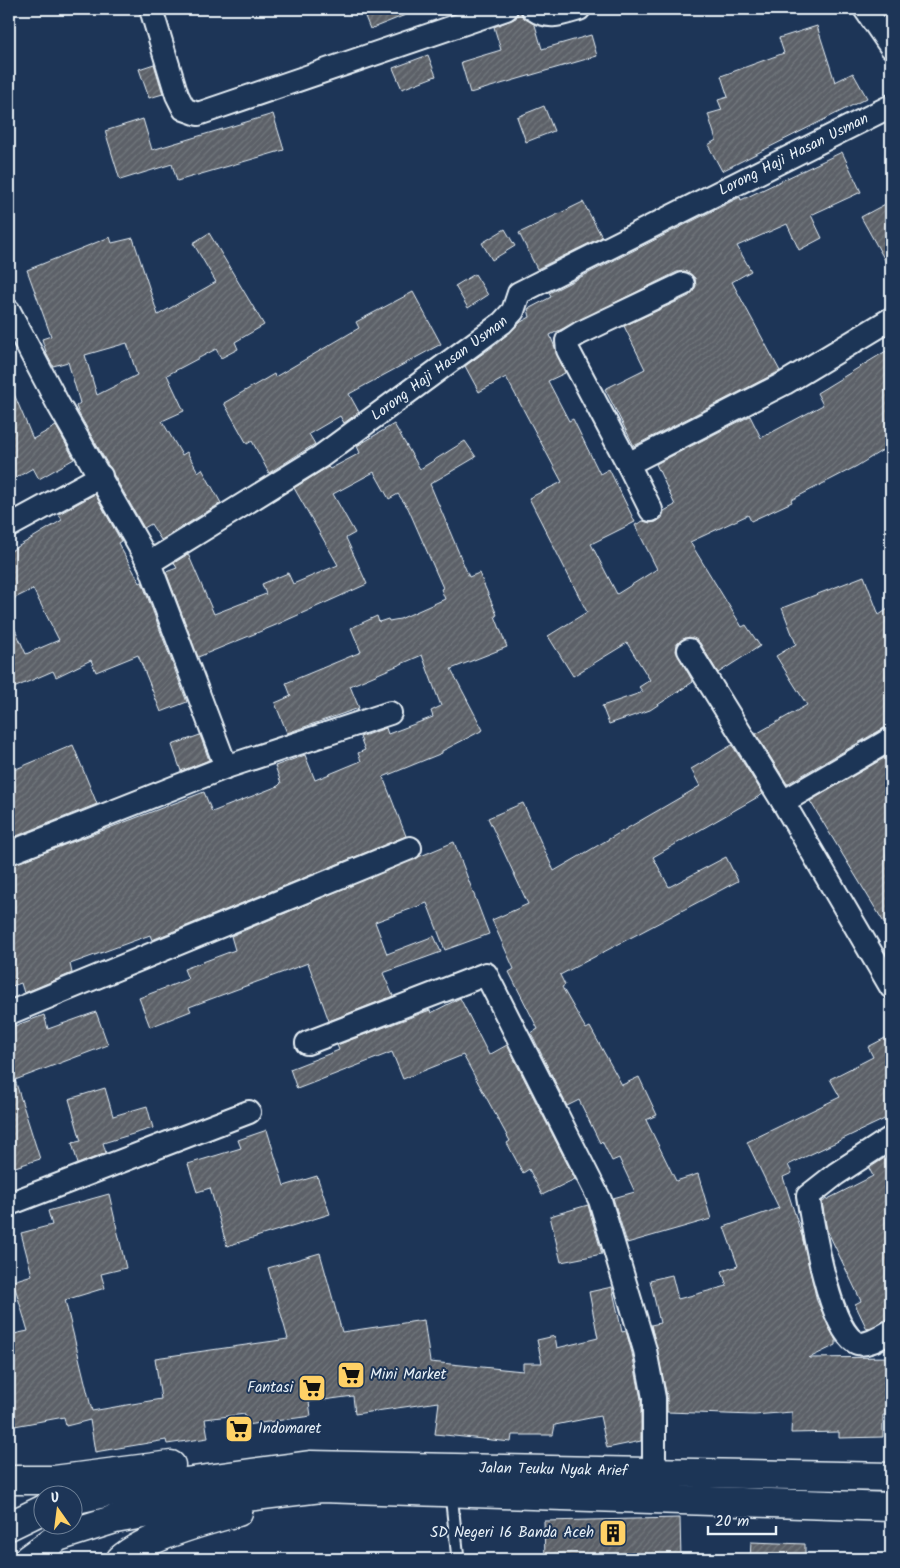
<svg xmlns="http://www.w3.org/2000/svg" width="900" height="1568" viewBox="0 0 900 1568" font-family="Kalam,sans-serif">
  <defs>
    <pattern id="building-hatch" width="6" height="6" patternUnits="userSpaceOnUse" patternTransform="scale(1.25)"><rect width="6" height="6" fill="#5c6167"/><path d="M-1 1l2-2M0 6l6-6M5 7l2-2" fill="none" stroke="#73787e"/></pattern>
  </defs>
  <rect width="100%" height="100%" fill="#1d3557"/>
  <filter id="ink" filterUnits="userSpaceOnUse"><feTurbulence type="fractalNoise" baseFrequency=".02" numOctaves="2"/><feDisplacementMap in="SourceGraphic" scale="10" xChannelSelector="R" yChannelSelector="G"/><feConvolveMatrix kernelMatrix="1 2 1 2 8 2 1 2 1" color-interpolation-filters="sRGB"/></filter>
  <g filter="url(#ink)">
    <!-- building -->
    <path fill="url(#building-hatch)" stroke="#e8f1f8" fill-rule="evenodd" d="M 362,9 L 418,9 L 418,10 L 370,29 Z
      M 519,9 L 522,16 L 535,25 L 542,49 L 591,35 L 597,56 L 470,93 L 461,62 L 501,50 L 494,27 L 516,18 Z
      M 817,26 L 835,82 L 853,73 L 867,98 L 722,171 L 708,145 L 716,140 L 708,114 L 722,110 L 718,100 L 728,97 L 721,76 L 784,53 L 779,38 Z
      M 428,55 L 436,76 L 402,89 L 393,68 Z
      M 154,64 L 163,94 L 149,98 L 139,69 Z
      M 544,106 L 554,131 L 526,142 L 517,117 Z
      M 273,114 L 284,150 L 177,181 L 172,164 L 120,180 L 105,131 L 143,119 L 152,150 Z
      M 842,152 L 861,192 L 811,215 L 822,238 L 799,250 L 787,224 L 737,246 L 751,271 L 732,282 L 780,371 L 634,446 L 605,389 L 645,369 L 624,326 L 689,296 L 696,286 L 695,278 L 685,271 L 677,272 L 550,335 L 565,373 L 548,381 L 569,421 L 573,419 L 600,474 L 609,469 L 635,522 L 591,544 L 617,594 L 657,569 L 635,525 L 643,521 L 650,523 L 656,522 L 662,518 L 664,511 L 675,505 L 656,464 L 750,416 L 761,438 L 823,405 L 817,393 L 891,348 L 891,445 L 857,466 L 791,500 L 792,502 L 751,521 L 748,515 L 690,542 L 742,627 L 746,625 L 760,646 L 718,673 L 700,643 L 689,637 L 683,639 L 677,644 L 676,651 L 693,682 L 650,710 L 609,724 L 602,706 L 643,692 L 639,687 L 650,680 L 627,643 L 573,676 L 548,636 L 587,612 L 529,498 L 562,482 L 506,377 L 479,392 L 465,366 L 495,345 L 521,322 L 530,317 L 528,309 L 551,297 L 549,293 L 740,197 L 741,200 Z
      M 891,201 L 891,271 L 861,217 Z
      M 583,202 L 602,237 L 537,269 L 519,233 Z
      M 505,229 L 515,246 L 492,260 L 482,243 Z
      M 209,233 L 264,325 L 235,342 L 238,349 L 221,358 L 216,349 L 167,375 L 184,411 L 162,421 L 182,455 L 187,452 L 198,472 L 202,469 L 221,503 L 161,540 L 151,524 L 144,528 L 79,414 L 76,406 L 80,403 L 68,362 L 53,366 L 47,355 L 42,339 L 51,336 L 27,270 L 110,237 L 112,243 L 133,238 L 158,315 L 216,282 L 193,243 ZM 127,343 L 137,375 L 97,395 L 85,355 Z
      M 475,274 L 488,295 L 468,308 L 455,286 Z
      M 413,292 L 441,344 L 349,394 L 359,412 L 344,423 L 340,416 L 309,434 L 315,444 L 269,473 L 252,441 L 247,444 L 224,403 L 274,374 L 275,377 L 359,328 L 356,322 Z
      M 9,382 L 33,439 L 56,426 L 74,459 L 39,479 L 33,468 L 9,482 Z
      M 394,424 L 420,469 L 465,441 L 476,457 L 430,484 L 469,577 L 479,573 L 497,615 L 495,616 L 507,647 L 451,669 L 483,730 L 442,751 L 442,753 L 383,777 L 406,836 L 152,940 L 150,935 L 70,964 L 72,973 L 24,993 L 21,983 L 9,987 L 9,866 L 204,792 L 212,812 L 278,786 L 281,783 L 275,766 L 305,755 L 315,780 L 361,761 L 358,753 L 365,750 L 360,737 L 386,728 L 388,734 L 433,717 L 431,711 L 441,706 L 422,655 L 350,686 L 359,708 L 287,733 L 275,703 L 291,696 L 286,683 L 361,652 L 351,628 L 377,616 L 379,622 L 388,619 L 389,621 L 400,619 L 445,599 L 441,589 L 443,588 L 408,508 L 398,494 L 389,499 L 374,472 L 333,494 L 355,533 L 346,538 L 367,584 L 276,625 L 198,657 L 166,572 L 177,568 L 174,563 L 188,554 L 214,614 L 266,594 L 262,584 L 288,573 L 293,584 L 338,565 L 294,488 L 328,467 L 330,469 L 360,453 L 357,446 Z
      M 95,494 L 121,541 L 118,543 L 140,583 L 142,582 L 187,702 L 161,712 L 138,655 L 96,672 L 91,660 L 56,677 L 53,671 L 9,690 L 9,616 L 26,654 L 59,640 L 33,589 L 9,601 L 9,552 L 62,520 L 59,514 Z
      M 864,576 L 879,615 L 891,607 L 891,726 L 884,728 L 787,784 L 756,734 L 807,705 L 776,656 L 796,644 L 782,608 Z
      M 200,735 L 209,760 L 181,771 L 172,745 Z
      M 73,745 L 97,804 L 9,839 L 9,772 Z
      M 732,745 L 763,794 L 653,857 L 669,887 L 726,857 L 738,881 L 560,975 L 565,985 L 562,987 L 586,1029 L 590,1027 L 622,1085 L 639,1077 L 657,1115 L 646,1120 L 676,1181 L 698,1174 L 711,1219 L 627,1243 L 613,1198 L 635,1192 L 619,1158 L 612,1161 L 602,1141 L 600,1143 L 579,1100 L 567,1106 L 531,1033 L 538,1029 L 509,972 L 514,969 L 492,920 L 528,904 L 488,818 L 523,803 L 554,871 L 700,786 L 691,769 Z
      M 891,754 L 891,934 L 810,801 Z
      M 454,842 L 489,934 L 445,950 L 427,903 L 375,922 L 387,954 L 434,936 L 441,952 L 383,973 L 393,996 L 329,1021 L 308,963 L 189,1007 L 191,1011 L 150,1027 L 139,998 L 188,979 L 184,969 L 235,950 L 231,936 Z
      M 460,998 L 489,1055 L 507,1045 L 575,1179 L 542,1195 L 529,1169 L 523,1173 L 507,1143 L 510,1141 L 463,1055 L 403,1079 L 392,1052 L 297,1089 L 290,1069 L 339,1050 L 337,1045 L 430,1010 L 431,1013 Z
      M 96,1012 L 108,1045 L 15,1080 L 40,1159 L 9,1169 L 9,1028 L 44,1015 L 48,1029 Z
      M 891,1035 L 891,1116 L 788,1165 L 792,1173 L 783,1177 L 802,1236 L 817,1301 L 836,1341 L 836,1345 L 809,1358 L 891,1357 L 891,1415 L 883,1415 L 883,1437 L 839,1438 L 839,1432 L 791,1433 L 792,1412 L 754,1415 L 667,1412 L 667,1396 L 651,1325 L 660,1323 L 650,1280 L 672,1275 L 678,1299 L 727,1286 L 722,1271 L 738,1266 L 724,1227 L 779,1208 L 747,1142 L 840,1097 L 830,1079 L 873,1057 L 868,1047 Z
      M 105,1088 L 113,1116 L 147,1106 L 153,1128 L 103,1143 L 106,1153 L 78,1164 L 72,1143 L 81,1141 L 69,1099 Z
      M 267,1130 L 284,1186 L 317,1176 L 330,1214 L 227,1246 L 210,1188 L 197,1192 L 188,1164 L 241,1148 L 238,1140 Z
      M 891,1154 L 891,1318 L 867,1329 L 855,1304 L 861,1301 L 827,1230 L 822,1202 L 873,1176 L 869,1168 Z
      M 109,1194 L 126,1268 L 101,1274 L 105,1288 L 65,1300 L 92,1411 L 161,1399 L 155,1358 L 288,1339 L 268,1268 L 320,1253 L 342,1332 L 424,1320 L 430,1362 L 523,1371 L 523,1363 L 542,1363 L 537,1340 L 555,1336 L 557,1348 L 598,1338 L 589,1292 L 612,1287 L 622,1332 L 626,1331 L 632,1353 L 641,1399 L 641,1441 L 607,1448 L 600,1416 L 555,1425 L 553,1435 L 512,1435 L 511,1442 L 435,1434 L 439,1402 L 355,1414 L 353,1396 L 309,1402 L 311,1416 L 246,1425 L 245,1414 L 205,1419 L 208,1438 L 167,1444 L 166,1440 L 95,1452 L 90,1420 L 66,1426 L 64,1417 L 9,1427 L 9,1335 L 28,1331 L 13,1281 L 32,1275 L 21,1233 L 52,1225 L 48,1211 Z
      M 588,1205 L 602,1254 L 561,1262 L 550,1216 Z
      M 680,1518 L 681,1559 L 545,1559 L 544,1521 Z
      M 751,1542 L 805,1544 L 805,1559 L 750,1559 Z"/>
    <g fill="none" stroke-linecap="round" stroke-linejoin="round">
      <defs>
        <path id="service" d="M 451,1494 L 458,1559"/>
        <g id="minor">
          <path d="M 151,9 L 177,95 L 184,109 L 198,114 L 506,9"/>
          <path d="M 533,9 C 549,20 562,14 579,9"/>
          <path d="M 865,9 L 891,47"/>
          <path d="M 9,311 L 58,404 L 149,563 L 226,767 L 9,853"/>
          <path d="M 628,464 L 568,350 L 567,341 L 580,333 L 683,284"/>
          <path d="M 651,510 L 628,464 L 785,383 L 891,319"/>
          <path d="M 9,526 L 101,476"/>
          <path id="s1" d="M 149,563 L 320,457 L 502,323 L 513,311 L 519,293 L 891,106"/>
          <path d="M 689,650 L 783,802 L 891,739"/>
          <path d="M 226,767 L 390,713"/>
          <path d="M 783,802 L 891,987"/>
          <path d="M 9,1013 L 410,848"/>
          <path d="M 307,1043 L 486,974 L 600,1200 L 645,1350 L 654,1398 L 654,1472"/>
          <path d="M 891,1138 L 836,1174 L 808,1196 C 813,1227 829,1326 855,1342 C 865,1348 882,1336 891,1331"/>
          <path d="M 9,1204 L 249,1112"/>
        </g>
        <g id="secondary">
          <path d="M 9,1480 L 54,1480 L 171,1465"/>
          <path id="s2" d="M 72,1500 L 104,1493 L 310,1465 L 891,1477"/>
          <path d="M 9,1526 L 42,1510"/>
          <path d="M 28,1559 L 58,1537 L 115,1519 L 222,1500 L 321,1488 L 891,1507"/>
          <path d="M 121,1559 C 146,1537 205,1521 238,1512"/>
        </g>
      </defs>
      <!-- service casing -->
      <use href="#service" stroke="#e8f1f8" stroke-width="15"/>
      <!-- minor casing -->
      <use href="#minor" stroke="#e8f1f8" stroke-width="26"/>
      <!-- secondary casing -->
      <use href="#secondary" stroke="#e8f1f8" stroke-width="31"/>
      <!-- service -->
      <use href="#service" stroke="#1d3557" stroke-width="11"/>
      <!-- minor -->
      <use href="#minor" stroke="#1d3557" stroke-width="22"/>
      <!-- secondary -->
      <use href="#secondary" stroke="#1d3557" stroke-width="28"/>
    </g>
  </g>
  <!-- icons -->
  <defs>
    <symbol id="supermarket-square" viewBox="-11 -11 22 22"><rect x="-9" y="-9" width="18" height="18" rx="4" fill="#ffd166" stroke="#1d3557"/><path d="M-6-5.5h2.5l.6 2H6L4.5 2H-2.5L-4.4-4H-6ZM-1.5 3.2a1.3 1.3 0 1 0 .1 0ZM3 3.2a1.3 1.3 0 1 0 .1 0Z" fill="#111"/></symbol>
    <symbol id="building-square" viewBox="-11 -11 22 22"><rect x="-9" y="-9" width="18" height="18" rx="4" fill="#ffd166" stroke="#1d3557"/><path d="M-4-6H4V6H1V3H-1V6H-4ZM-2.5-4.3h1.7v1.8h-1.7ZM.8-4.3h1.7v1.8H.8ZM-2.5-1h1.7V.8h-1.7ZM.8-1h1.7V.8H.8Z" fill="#111"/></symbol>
  </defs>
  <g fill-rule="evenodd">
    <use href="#supermarket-square" x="335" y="1359" width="32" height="32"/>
    <use href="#supermarket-square" x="296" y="1372" width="32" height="32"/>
    <use href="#supermarket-square" x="223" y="1413" width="32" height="32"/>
    <use href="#building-square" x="597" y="1517" width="32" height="32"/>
  </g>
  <g text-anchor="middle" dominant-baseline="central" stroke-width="4" stroke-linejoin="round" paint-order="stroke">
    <!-- street labels -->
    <g font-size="15" fill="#e8f1f8" stroke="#1d3557">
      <text stroke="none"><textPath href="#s1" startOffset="770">Lorong Haji Hasan Usman</textPath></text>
      <text stroke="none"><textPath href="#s1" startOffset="350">Lorong Haji Hasan Usman</textPath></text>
      <text stroke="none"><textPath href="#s2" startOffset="484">Jalan Teuku Nyak Arief</textPath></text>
    </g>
    <!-- poi labels -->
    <g font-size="15" fill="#e8f1f8" stroke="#1d3557" text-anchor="start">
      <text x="370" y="1375">Mini Market</text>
      <text x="293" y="1388" text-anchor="end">Fantasi</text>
      <text x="258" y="1429">Indomaret</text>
      <text x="594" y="1533" text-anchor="end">SD Negeri 16 Banda Aceh</text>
    </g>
  </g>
  <!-- margin -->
  <rect width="900" height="1568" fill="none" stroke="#1d3557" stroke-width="30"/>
  <rect x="15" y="15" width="870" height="1538" fill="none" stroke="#e8f1f8" stroke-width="2" filter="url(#ink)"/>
  <!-- north arrow -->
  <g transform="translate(58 1510) rotate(346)"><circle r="24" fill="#1d3557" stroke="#6e8097"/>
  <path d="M0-4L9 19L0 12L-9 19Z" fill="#ffd166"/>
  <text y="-8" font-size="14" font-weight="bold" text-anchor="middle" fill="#e8f1f8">U</text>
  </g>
  <!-- scale -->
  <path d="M708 1526v8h68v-8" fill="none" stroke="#e8f1f8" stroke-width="2.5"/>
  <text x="715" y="1526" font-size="15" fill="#e8f1f8" stroke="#1d3557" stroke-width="4" paint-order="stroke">20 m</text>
</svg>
